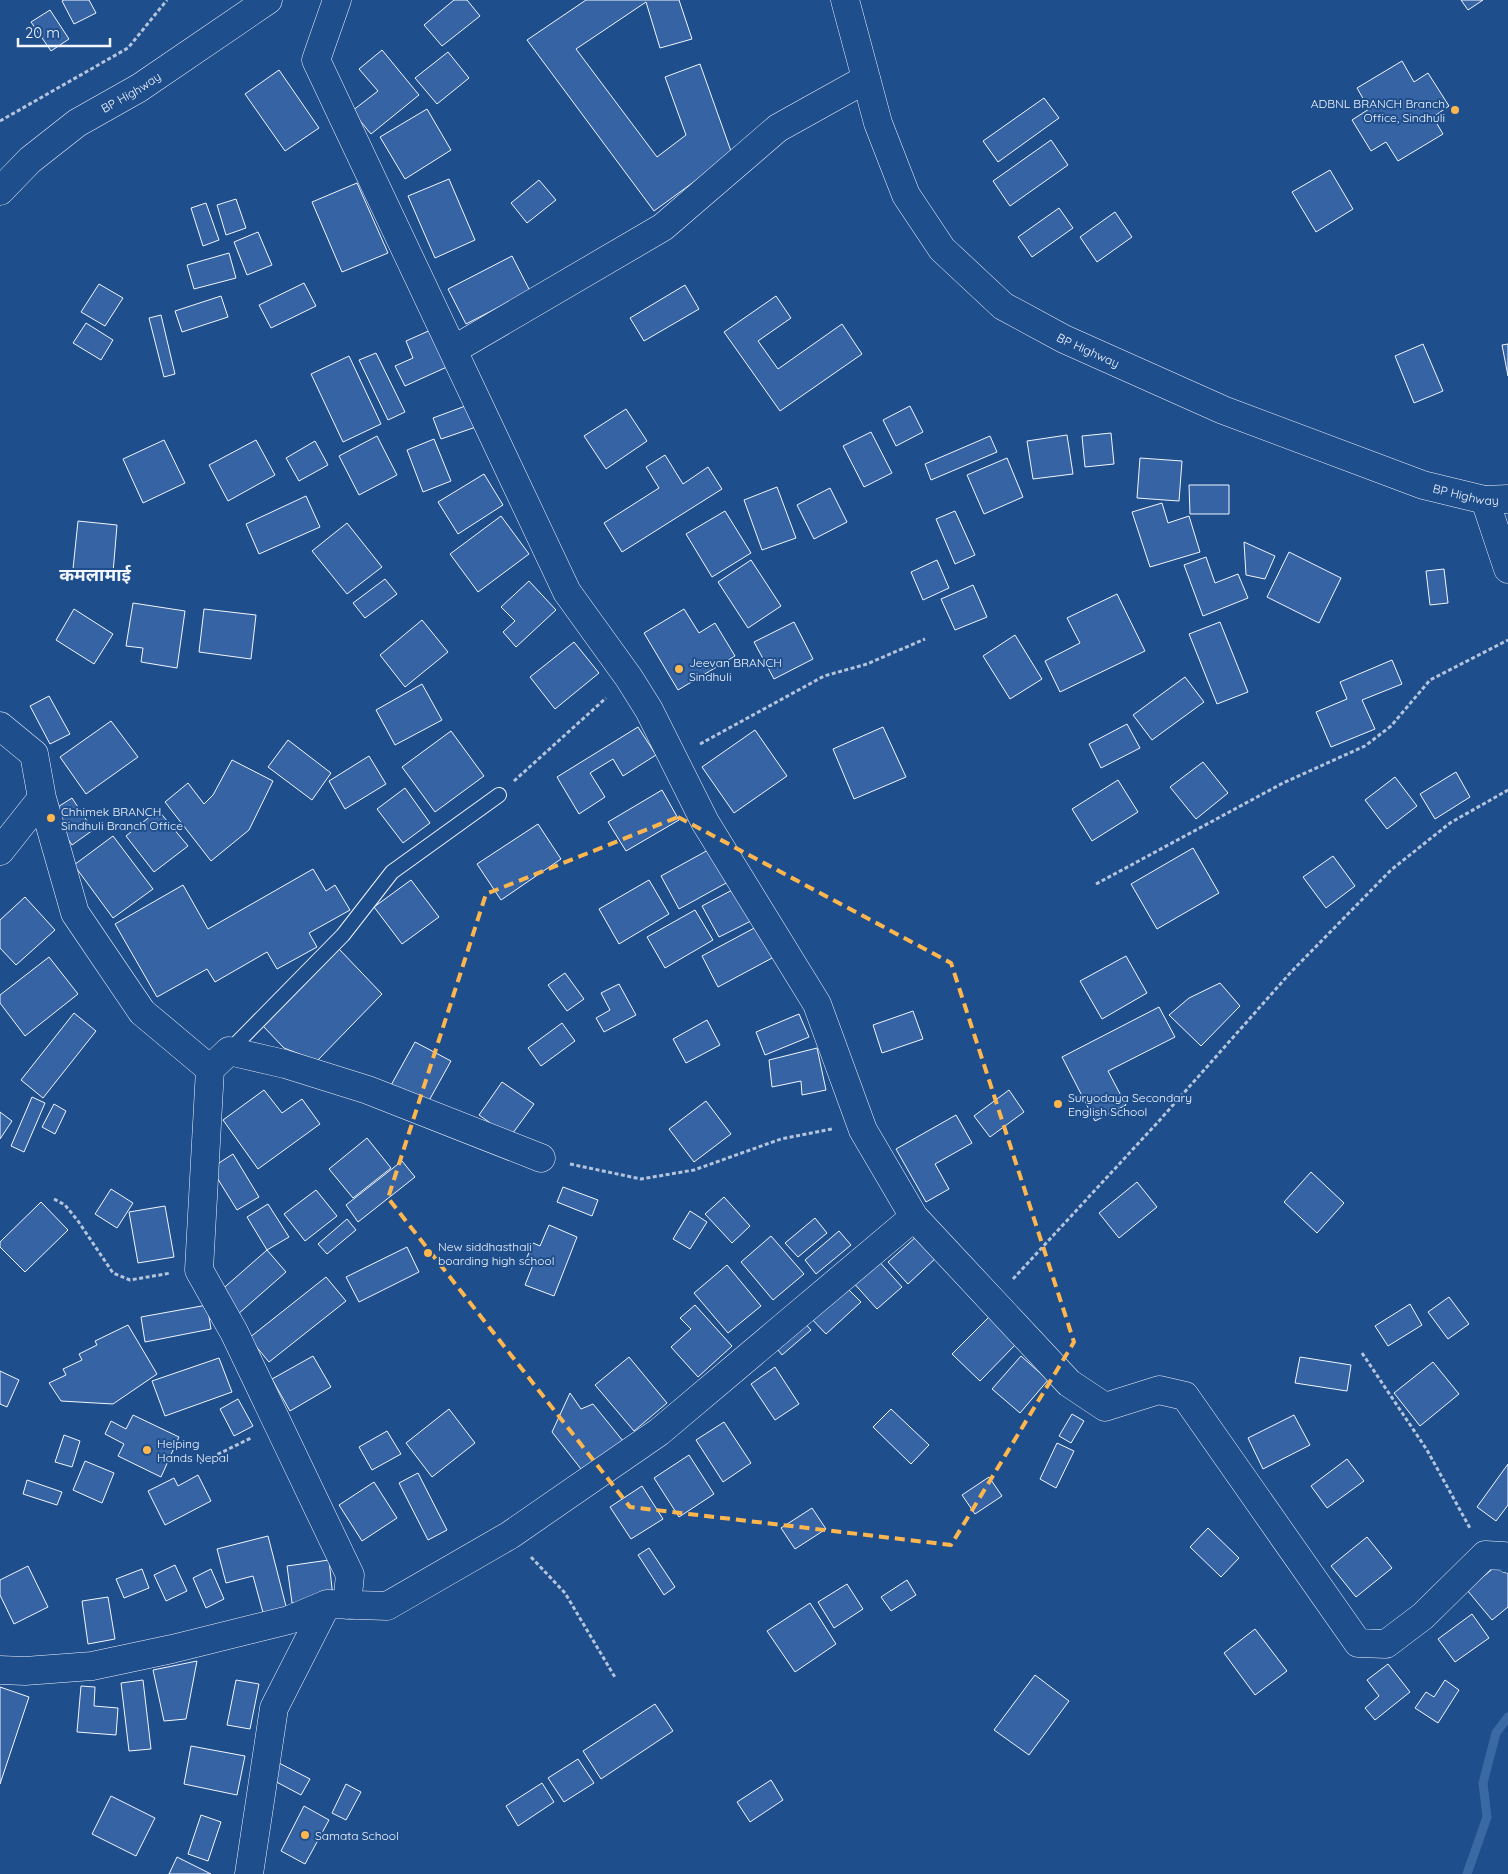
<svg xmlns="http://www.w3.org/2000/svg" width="1508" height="1874" viewBox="0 0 1508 1874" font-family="Quicksand,'Noto Sans Devanagari',sans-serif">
  <rect width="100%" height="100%" fill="#1f4e8c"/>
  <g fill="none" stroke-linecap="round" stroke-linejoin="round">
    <!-- stream -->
    <path stroke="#3b69a3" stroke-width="9" d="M 1467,1874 L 1487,1817 L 1483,1783 L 1496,1733 L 1508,1717"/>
  </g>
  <!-- building -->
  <path fill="#3563a3" stroke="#f2f6ff" d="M 64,0 L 89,0 L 96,13 L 74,24 L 62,1 Z
    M 454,0 L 467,0 L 480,16 L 442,46 L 424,25 Z
    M 586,0 L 679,0 L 692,39 L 660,48 L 646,2 L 576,49 L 657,157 L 686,135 L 665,77 L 700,64 L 732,154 L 654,211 L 527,40 Z
    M 1461,0 L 1483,0 L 1468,10 Z
    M 50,10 L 69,39 L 51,51 L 31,22 Z
    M 382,50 L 419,95 L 371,134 L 352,111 L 378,91 L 359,69 Z
    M 448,52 L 469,78 L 437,104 L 415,78 Z
    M 1402,61 L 1414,82 L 1428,73 L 1449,106 L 1433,117 L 1443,134 L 1398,161 L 1386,142 L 1371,151 L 1352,120 L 1369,109 L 1357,88 Z
    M 279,70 L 319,128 L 285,151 L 245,94 Z
    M 1044,98 L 1059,118 L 998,162 L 983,141 Z
    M 427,109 L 451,150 L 405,179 L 380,137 Z
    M 1051,140 L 1068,165 L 1010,206 L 993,181 Z
    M 1330,170 L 1353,209 L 1316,232 L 1292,192 Z
    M 449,179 L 475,240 L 435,258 L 408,196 Z
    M 539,180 L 556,200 L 527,223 L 511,203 Z
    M 357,183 L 388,253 L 342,272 L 312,202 Z
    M 236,199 L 246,228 L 226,235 L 217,205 Z
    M 206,203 L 219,240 L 203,246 L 191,208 Z
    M 1059,208 L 1073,228 L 1032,257 L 1018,237 Z
    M 1115,212 L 1132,237 L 1097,262 L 1080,237 Z
    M 258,232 L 272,265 L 247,275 L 234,242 Z
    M 229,253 L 236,278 L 194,289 L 187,265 Z
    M 512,256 L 530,291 L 466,324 L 448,289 Z
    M 304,283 L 316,306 L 271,328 L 259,305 Z
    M 99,284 L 123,298 L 105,326 L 81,312 Z
    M 685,285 L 699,309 L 644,341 L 630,318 Z
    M 221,296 L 228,317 L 182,332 L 175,311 Z
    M 776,296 L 791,318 L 758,341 L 778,369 L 842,324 L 862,354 L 780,411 L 724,332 Z
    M 161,315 L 175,374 L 164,377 L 149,318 Z
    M 86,323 L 113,340 L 101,360 L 73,343 Z
    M 433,329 L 449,366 L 405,386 L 395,366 L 413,358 L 406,341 Z
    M 1423,344 L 1443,391 L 1414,403 L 1395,356 Z
    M 1508,344 L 1508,376 L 1502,345 Z
    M 376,353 L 405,412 L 388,420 L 359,360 Z
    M 349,356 L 381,424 L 343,442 L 311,374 Z
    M 468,405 L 476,427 L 441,439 L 433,418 Z
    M 910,406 L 923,432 L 896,446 L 883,420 Z
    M 626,409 L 647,441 L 606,469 L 584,436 Z
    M 871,432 L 892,473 L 864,487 L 843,446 Z
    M 1111,433 L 1114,464 L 1085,467 L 1082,436 Z
    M 1067,435 L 1073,474 L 1033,479 L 1027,441 Z
    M 377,436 L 397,475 L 359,495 L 339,456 Z
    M 990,436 L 997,452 L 931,480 L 925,464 Z
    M 434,439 L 451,481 L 423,492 L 407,450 Z
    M 164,440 L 185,483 L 143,503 L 123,459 Z
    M 256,440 L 275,475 L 228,501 L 209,465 Z
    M 315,441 L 328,465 L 299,481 L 286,458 Z
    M 665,455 L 683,484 L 708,467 L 722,489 L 622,552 L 604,523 L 659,488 L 646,467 Z
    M 1007,458 L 1023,497 L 984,514 L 967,475 Z
    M 1140,458 L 1182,461 L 1179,501 L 1137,498 Z
    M 484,474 L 503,505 L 458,534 L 438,502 Z
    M 1189,485 L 1229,485 L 1229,514 L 1190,514 Z
    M 777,487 L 796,538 L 762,550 L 744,500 Z
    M 830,488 L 847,522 L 814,539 L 797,505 Z
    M 306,496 L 320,527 L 259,554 L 246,524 Z
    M 1162,503 L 1168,523 L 1189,516 L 1200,552 L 1150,567 L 1132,512 Z
    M 725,511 L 751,553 L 712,577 L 686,534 Z
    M 955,511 L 975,555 L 955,564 L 936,519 Z
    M 501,516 L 529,554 L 478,592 L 450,554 Z
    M 78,521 L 117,525 L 113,573 L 73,569 Z
    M 347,523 L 382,567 L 347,594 L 312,551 Z
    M 1244,542 L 1275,556 L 1265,579 L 1246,575 Z
    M 1289,552 L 1341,578 L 1319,623 L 1267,597 Z
    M 1206,557 L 1215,583 L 1238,574 L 1248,598 L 1203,616 L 1184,565 Z
    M 751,560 L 781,606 L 748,628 L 718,582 Z
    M 937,560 L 949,588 L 923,600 L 911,572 Z
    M 1444,569 L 1448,603 L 1430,605 L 1426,571 Z
    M 385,579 L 397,594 L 365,618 L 353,603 Z
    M 529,581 L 556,610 L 516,647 L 503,632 L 515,621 L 501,607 Z
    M 973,585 L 987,617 L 955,630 L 941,599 Z
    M 1117,594 L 1145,651 L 1060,692 L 1045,661 L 1080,643 L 1067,618 Z
    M 133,603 L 185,611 L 177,668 L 141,662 L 143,648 L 126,646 Z
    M 74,609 L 113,634 L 94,664 L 56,640 Z
    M 204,609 L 256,615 L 251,659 L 199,652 Z
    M 684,609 L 699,633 L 715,623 L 735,656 L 678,690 L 644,633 Z
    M 422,620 L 448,652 L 405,687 L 380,655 Z
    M 794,622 L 813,659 L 774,679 L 754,642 Z
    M 1220,622 L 1248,692 L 1217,704 L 1189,634 Z
    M 1015,635 L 1042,679 L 1010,699 L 983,656 Z
    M 574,642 L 599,673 L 555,709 L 530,677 Z
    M 1392,660 L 1402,684 L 1362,700 L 1375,729 L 1331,747 L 1316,712 L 1347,699 L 1340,682 Z
    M 1185,677 L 1204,702 L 1152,740 L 1133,715 Z
    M 422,684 L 442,720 L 395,745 L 376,710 Z
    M 49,696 L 70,734 L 50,744 L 30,706 Z
    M 111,721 L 138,757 L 86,794 L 60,757 Z
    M 1127,724 L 1140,748 L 1101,768 L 1089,744 Z
    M 638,727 L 656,755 L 623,776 L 613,759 L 590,773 L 605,797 L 579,814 L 557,777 Z
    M 883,727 L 906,777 L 854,799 L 833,749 Z
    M 755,730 L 787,776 L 734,813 L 702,767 Z
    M 451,731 L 484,776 L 435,812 L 402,767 Z
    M 288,740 L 331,773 L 312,800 L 268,767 Z
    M 369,756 L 386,784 L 345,809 L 329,781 Z
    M 232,760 L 273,781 L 249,830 L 211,861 L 165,802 L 188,783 L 204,804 L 213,795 Z
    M 1203,762 L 1228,793 L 1196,819 L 1170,787 Z
    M 1456,772 L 1470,797 L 1435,819 L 1420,794 Z
    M 1395,777 L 1417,806 L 1387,829 L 1365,800 Z
    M 1118,780 L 1138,812 L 1092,841 L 1072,809 Z
    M 405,788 L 430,823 L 403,843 L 377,809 Z
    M 662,790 L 679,820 L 626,851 L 608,822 Z
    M 72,798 L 93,830 L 72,845 L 50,812 Z
    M 158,810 L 188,846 L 154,872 L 126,836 Z
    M 538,824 L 561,859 L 501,900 L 477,864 Z
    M 113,836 L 153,889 L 113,918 L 74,865 Z
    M 1193,848 L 1219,893 L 1157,929 L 1131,884 Z
    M 710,849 L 728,882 L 679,909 L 661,876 Z
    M 1333,856 L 1355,886 L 1326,908 L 1303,877 Z
    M 313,869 L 326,891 L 335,885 L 350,910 L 309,933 L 317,947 L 277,969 L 267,952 L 215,982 L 207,969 L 157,997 L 115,924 L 183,885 L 208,929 Z
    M 411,880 L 439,917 L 402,944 L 374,907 Z
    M 649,880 L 669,914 L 619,944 L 599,909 Z
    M 736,888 L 753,920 L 719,937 L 702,906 Z
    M 25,897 L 55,930 L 16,965 L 0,948 L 0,920 Z
    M 695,910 L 713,940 L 665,968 L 647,937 Z
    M 758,926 L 774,957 L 718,987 L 702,956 Z
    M 339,949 L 382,994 L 317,1061 L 284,1048 L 263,1026 Z
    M 1126,956 L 1147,993 L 1102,1019 L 1080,981 Z
    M 49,957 L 78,994 L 25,1036 L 0,1003 L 0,995 Z
    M 565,973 L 584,999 L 567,1011 L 548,985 Z
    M 1220,983 L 1240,1006 L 1201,1046 L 1169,1015 L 1189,998 Z
    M 619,984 L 636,1015 L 604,1032 L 596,1018 L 610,1010 L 601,993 Z
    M 1159,1007 L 1175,1037 L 1108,1071 L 1126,1105 L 1095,1121 L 1062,1057 Z
    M 913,1011 L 923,1039 L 882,1053 L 873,1025 Z
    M 74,1013 L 96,1031 L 43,1098 L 21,1080 Z
    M 799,1014 L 809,1037 L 765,1055 L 756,1032 Z
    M 707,1020 L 720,1045 L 686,1063 L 673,1039 Z
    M 562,1023 L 575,1041 L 541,1066 L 528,1048 Z
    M 415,1042 L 451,1061 L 426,1106 L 390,1087 Z
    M 817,1048 L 826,1090 L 802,1095 L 801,1081 L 772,1087 L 769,1060 Z
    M 502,1082 L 534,1104 L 510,1137 L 479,1115 Z
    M 264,1090 L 282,1113 L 302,1099 L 320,1124 L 258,1169 L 223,1120 Z
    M 1009,1090 L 1024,1112 L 990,1137 L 974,1116 Z
    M 32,1097 L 45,1103 L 24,1152 L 11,1146 Z
    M 706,1101 L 731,1134 L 694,1162 L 669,1129 Z
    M 54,1104 L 66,1111 L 55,1134 L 42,1127 Z
    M 0,1112 L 12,1121 L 0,1139 Z
    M 956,1115 L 972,1143 L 935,1164 L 949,1189 L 926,1202 L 896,1149 Z
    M 367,1138 L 391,1168 L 353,1198 L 329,1169 Z
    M 233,1154 L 259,1197 L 237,1210 L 211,1168 Z
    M 402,1161 L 415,1177 L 358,1222 L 346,1205 Z
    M 1311,1172 L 1344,1203 L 1317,1233 L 1284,1202 Z
    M 1137,1182 L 1157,1207 L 1119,1238 L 1099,1213 Z
    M 563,1187 L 598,1200 L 592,1216 L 557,1202 Z
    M 111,1189 L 133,1203 L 117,1228 L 95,1214 Z
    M 316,1190 L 337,1216 L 305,1241 L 284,1214 Z
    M 724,1197 L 750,1226 L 732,1243 L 705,1214 Z
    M 41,1202 L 68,1230 L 25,1272 L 0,1247 L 0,1242 Z
    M 268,1204 L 289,1237 L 267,1250 L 247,1217 Z
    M 165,1206 L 174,1257 L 138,1263 L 129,1212 Z
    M 690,1211 L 707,1222 L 690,1249 L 673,1239 Z
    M 815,1218 L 827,1233 L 798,1257 L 785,1243 Z
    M 347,1219 L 356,1230 L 327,1254 L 318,1244 Z
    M 549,1225 L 577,1237 L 554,1296 L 525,1285 L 533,1265 L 525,1262 L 533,1243 L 540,1246 Z
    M 839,1231 L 851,1245 L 816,1274 L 805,1260 Z
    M 771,1236 L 804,1274 L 773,1300 L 741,1262 Z
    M 917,1236 L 937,1257 L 908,1284 L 888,1262 Z
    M 407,1247 L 419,1272 L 359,1302 L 346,1277 Z
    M 267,1250 L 286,1272 L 237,1315 L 218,1293 Z
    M 876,1258 L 902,1287 L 877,1309 L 851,1280 Z
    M 727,1265 L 761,1306 L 728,1333 L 694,1293 Z
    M 326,1277 L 346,1301 L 269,1362 L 249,1338 Z
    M 844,1285 L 861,1302 L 826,1334 L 810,1317 Z
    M 1449,1297 L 1469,1324 L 1448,1339 L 1428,1312 Z
    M 1410,1304 L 1422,1325 L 1388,1346 L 1375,1326 Z
    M 207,1305 L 211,1329 L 145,1342 L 141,1317 Z
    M 695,1305 L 732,1346 L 698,1377 L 671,1347 L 691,1329 L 680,1318 Z
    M 989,1317 L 1016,1344 L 980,1381 L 952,1354 Z
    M 802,1320 L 811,1330 L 782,1355 L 774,1345 Z
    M 128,1325 L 157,1374 L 113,1404 L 61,1401 L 49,1383 L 66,1375 L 63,1369 L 82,1360 L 79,1354 L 97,1345 L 95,1341 Z
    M 313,1356 L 331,1387 L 290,1411 L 272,1379 Z
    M 1021,1356 L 1048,1380 L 1020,1413 L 992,1389 Z
    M 629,1357 L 667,1403 L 634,1431 L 595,1385 Z
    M 1300,1357 L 1351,1365 L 1347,1391 L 1295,1383 Z
    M 219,1358 L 232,1392 L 165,1416 L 152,1381 Z
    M 1433,1362 L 1459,1394 L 1420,1426 L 1394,1393 Z
    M 775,1367 L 799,1404 L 775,1420 L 751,1384 Z
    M 0,1371 L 19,1380 L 7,1407 L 0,1404 Z
    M 570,1393 L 581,1409 L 593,1404 L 623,1441 L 581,1469 L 552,1432 Z
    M 238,1399 L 253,1426 L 234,1436 L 220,1409 Z
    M 449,1409 L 475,1443 L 432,1477 L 406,1443 Z
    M 891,1409 L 929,1445 L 911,1464 L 873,1427 Z
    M 1072,1414 L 1084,1421 L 1071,1443 L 1059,1436 Z
    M 133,1415 L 179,1437 L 161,1477 L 118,1456 L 124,1444 L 105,1434 L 111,1421 L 126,1429 Z
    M 1294,1415 L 1310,1445 L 1263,1469 L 1248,1438 Z
    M 724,1422 L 751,1463 L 723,1482 L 696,1440 Z
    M 387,1431 L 401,1454 L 372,1470 L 359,1447 Z
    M 64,1435 L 80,1441 L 72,1467 L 55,1462 Z
    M 1057,1443 L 1074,1451 L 1056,1488 L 1040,1479 Z
    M 689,1455 L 714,1494 L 679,1517 L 654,1478 Z
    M 1347,1459 L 1364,1481 L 1327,1508 L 1311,1486 Z
    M 85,1461 L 114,1473 L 102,1503 L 73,1490 Z
    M 1508,1464 L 1508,1505 L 1496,1521 L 1477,1507 Z
    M 418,1473 L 447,1530 L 428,1540 L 399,1483 Z
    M 198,1475 L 211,1501 L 165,1525 L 148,1491 L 174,1478 L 178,1486 Z
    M 989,1477 L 1002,1496 L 975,1514 L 962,1495 Z
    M 27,1480 L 62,1492 L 57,1505 L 23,1494 Z
    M 374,1482 L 397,1518 L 362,1541 L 339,1505 Z
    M 642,1486 L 663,1519 L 631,1539 L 610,1507 Z
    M 812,1508 L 826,1529 L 795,1549 L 781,1528 Z
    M 1208,1528 L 1239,1558 L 1221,1577 L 1190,1547 Z
    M 268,1536 L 288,1614 L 265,1620 L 253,1576 L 226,1583 L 217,1549 Z
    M 1367,1537 L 1392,1568 L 1356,1597 L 1331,1566 Z
    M 649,1548 L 675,1587 L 664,1595 L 638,1555 Z
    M 329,1560 L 333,1598 L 292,1603 L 287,1566 Z
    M 1501,1562 L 1508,1571 L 1508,1607 L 1492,1620 L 1467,1590 Z
    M 175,1565 L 187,1591 L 166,1601 L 154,1575 Z
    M 28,1566 L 48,1607 L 14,1624 L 0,1595 L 0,1580 Z
    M 142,1569 L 149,1588 L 124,1598 L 116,1579 Z
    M 211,1569 L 224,1599 L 206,1608 L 193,1578 Z
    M 907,1580 L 916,1595 L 891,1611 L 881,1597 Z
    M 847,1584 L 863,1609 L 834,1628 L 818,1602 Z
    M 108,1597 L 115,1639 L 88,1644 L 82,1601 Z
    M 810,1603 L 836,1644 L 795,1672 L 767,1631 Z
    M 1472,1614 L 1489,1638 L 1455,1662 L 1438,1639 Z
    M 1255,1629 L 1287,1671 L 1255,1695 L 1224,1653 Z
    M 197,1661 L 186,1719 L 164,1721 L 153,1670 Z
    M 1388,1664 L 1410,1692 L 1375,1720 L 1365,1708 L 1379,1696 L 1367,1680 Z
    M 1035,1675 L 1069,1701 L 1029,1755 L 994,1730 Z
    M 143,1680 L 151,1749 L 129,1751 L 121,1683 Z
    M 236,1680 L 259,1684 L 250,1729 L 227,1725 Z
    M 1445,1680 L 1459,1690 L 1438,1723 L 1415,1708 L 1426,1692 L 1434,1697 Z
    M 81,1686 L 95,1687 L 94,1706 L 118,1708 L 116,1735 L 77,1732 Z
    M 0,1687 L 29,1697 L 0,1784 Z
    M 655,1704 L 673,1731 L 601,1779 L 583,1751 Z
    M 191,1746 L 245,1756 L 237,1795 L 184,1784 Z
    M 578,1759 L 594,1783 L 564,1802 L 548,1778 Z
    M 277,1762 L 310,1779 L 301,1795 L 269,1778 Z
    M 771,1780 L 783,1800 L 750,1822 L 737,1802 Z
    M 542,1783 L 554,1802 L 518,1826 L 506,1806 Z
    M 346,1784 L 361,1792 L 346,1820 L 332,1813 Z
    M 111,1796 L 155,1818 L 136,1856 L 92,1834 Z
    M 304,1806 L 329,1820 L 305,1864 L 281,1851 Z
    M 201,1815 L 221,1822 L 208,1861 L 188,1854 Z
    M 177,1857 L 211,1874 L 169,1874 Z"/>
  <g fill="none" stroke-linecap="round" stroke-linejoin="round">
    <defs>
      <path id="lane" d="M 229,1051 L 343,935 L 392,872 L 499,795"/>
      <path id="street" d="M 337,0 L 316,60 L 567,592 L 629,678 L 649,710 L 705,822 L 817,1004 L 863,1130 L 914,1217 L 1069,1383 L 1105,1407 L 1159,1390 L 1185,1396 L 1358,1643 L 1386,1644 L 1423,1616 L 1485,1555 L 1504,1556 L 1508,1559
        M 453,350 L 663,227 L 778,128 L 866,79
        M 1485,500 L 1508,569
        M 0,726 L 34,754 L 42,798 L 75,913 L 142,1012 L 210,1069 L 199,1270 L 234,1332 L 350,1575 L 347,1605
        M 0,851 L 42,798
        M 210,1069 L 229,1051 L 285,1064 L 368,1090 L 541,1158
        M 0,1670 L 25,1671 L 92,1666 L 172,1649 L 289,1620 L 327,1604
        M 249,1874 L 274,1708 L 327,1604 L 387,1606 L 510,1535 L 659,1432 L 914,1217"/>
      <g id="highway">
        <path id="s1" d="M 845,0 L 878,123 L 906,195 L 942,249 L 1003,306 L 1064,339 L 1223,410 L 1423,485 L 1485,500 L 1508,499"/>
        <path id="s2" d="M 0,191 L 30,160 L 77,123 L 139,88 L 268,0"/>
      </g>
    </defs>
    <!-- lane casing -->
    <use href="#lane" stroke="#f2f6ff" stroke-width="16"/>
    <!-- street casing -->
    <use href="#street" stroke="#f2f6ff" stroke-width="29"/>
    <!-- highway casing -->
    <use href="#highway" stroke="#f2f6ff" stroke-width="29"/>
    <!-- path -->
    <path stroke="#b3c4dc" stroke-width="3" stroke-dasharray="4 2.5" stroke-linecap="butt" d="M 0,121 L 128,48 L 167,0
      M 700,744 L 824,676 L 867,664 L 925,639
      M 514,781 L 606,698
      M 1096,884 L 1283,783 L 1365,746 L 1391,726 L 1430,680 L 1508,640
      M 570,1164 L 641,1179 L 694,1170 L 781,1139 L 832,1129
      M 54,1199 L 65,1205 L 78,1221 L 113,1273 L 130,1280 L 171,1273
      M 1013,1279 L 1158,1122 L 1291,972 L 1391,870 L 1450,823 L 1508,790
      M 1362,1353 L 1427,1450 L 1471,1530
      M 200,1463 L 251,1438
      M 531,1557 L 565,1593 L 616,1679"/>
    <!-- lane -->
    <use href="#lane" stroke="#1f4e8c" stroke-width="14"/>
    <!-- street -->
    <use href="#street" stroke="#1f4e8c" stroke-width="28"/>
    <!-- highway -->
    <use href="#highway" stroke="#1f4e8c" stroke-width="28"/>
  </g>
  <!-- marked area -->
  <path fill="none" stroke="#ffb74d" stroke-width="4" stroke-dasharray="10 6" stroke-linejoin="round" d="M 678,817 L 951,963 L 1074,1342 L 951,1545 L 630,1507 L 388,1198 L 486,894 Z"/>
  <!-- markers -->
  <g fill="#ffb74d" stroke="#1f4e8c" stroke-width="2">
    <circle cx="1455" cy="110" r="5"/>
    <circle cx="679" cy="669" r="5"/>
    <circle cx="51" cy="818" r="5"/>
    <circle cx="1058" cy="1104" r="5"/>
    <circle cx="428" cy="1253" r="5"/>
    <circle cx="147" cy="1450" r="5"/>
    <circle cx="305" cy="1835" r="5"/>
  </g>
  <g text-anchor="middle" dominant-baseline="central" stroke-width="4" stroke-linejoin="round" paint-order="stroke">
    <!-- street labels -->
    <g font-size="12" fill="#f2f6ff" stroke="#1f4e8c">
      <text stroke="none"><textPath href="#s2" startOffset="165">BP Highway</textPath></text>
      <text stroke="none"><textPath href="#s1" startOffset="449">BP Highway</textPath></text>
      <text stroke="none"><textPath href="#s1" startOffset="854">BP Highway</textPath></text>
    </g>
    <!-- poi labels -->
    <g font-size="12" fill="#f2f6ff" stroke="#1f4e8c" text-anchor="start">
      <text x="1445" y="103" text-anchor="end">ADBNL BRANCH Branch<tspan x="1445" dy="14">Office, Sindhuli</tspan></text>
      <text x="689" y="662">Jeevan BRANCH<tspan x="689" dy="14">Sindhuli</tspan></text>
      <text x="61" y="811">Chhimek BRANCH<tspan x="61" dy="14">Sindhuli Branch Office</tspan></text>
      <text x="1068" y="1097">Suryodaya Secondary<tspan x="1068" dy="14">English School</tspan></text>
      <text x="438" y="1246">New siddhasthali<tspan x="438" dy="14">boarding high school</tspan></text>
      <text x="157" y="1443">Helping<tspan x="157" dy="14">Hands Nepal</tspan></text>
      <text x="315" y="1835">Samata School</text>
    </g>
    <!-- district labels -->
    <g font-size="18" font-weight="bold" fill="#f2f6ff" stroke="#1f4e8c">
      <text x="95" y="574">कमलामाई</text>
    </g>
  </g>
  <!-- scale -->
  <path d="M18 38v8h92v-8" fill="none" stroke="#f2f6ff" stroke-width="2.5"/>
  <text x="25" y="38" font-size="15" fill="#f2f6ff" stroke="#1f4e8c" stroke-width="4" paint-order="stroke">20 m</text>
</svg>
